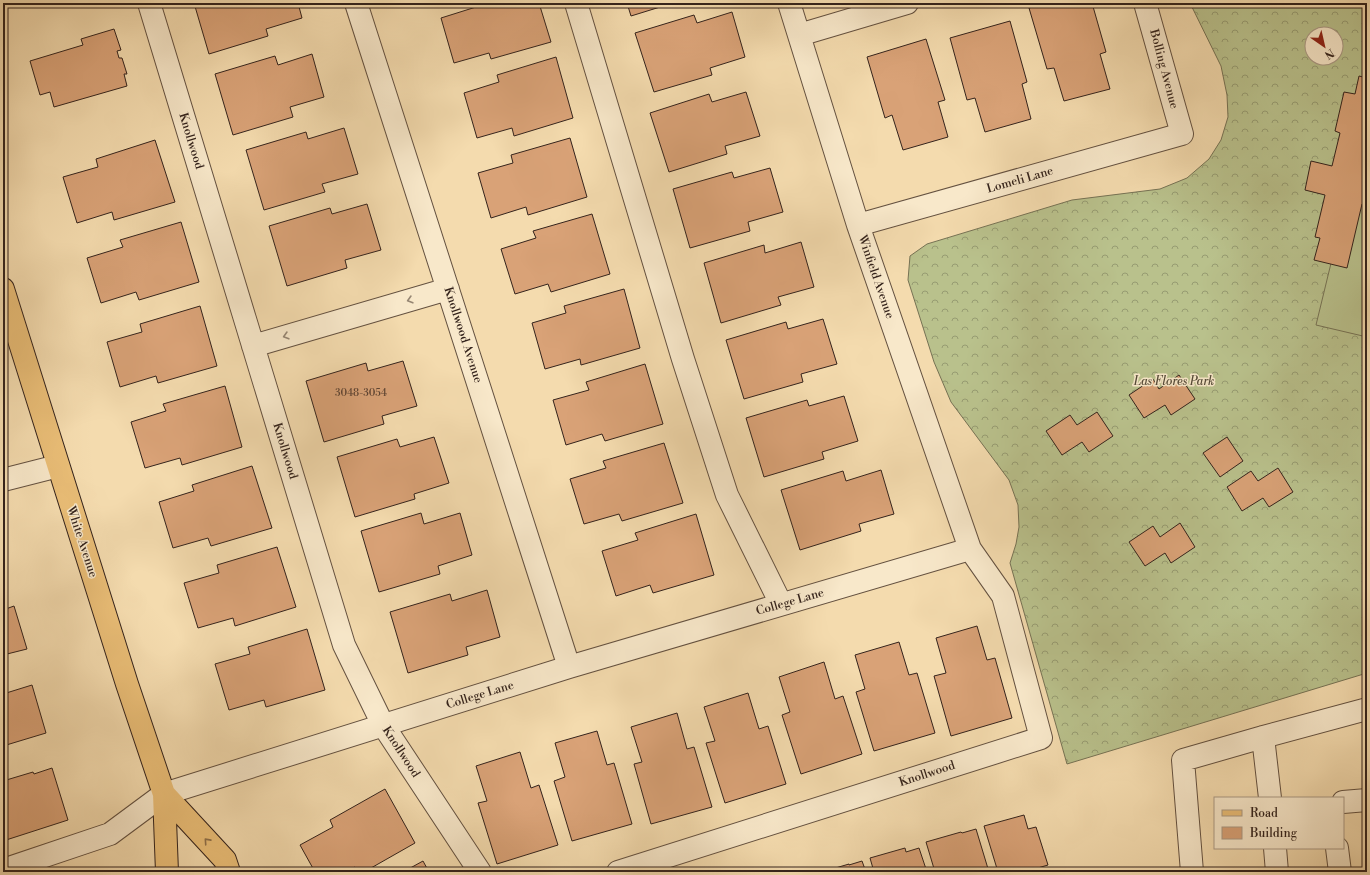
<svg xmlns="http://www.w3.org/2000/svg" width="1370" height="875" viewBox="0 0 1370 875" font-family="'Libre Bodoni',serif">
  <defs>
    <pattern id="forest-crowns" width="20" height="18" patternUnits="userSpaceOnUse"><rect width="20" height="18" fill="#b9c18c"/><path d="M2 6a3 3 0 1 1 6 0M12 15a3 3 0 1 1 6 0" fill="none" stroke="#979c72"/></pattern>
  </defs>
  <rect width="100%" height="100%" fill="#f4dbae"/>
  <filter id="stains"><feTurbulence type="fractalNoise" baseFrequency=".005" numOctaves="4"/><feColorMatrix values="0 0 0 0 .2 0 0 0 0 .09 0 0 0 0 .02 0 0 0 .5 -.17"/></filter>
  <radialGradient id="worn" r=".72"><stop offset=".6" stop-color="#630" stop-opacity="0"/><stop offset="1" stop-color="#630" stop-opacity=".3"/></radialGradient>
  <!-- forest -->
  <path fill="url(#forest-crowns)" stroke="#767254" fill-rule="evenodd" d="M 1190,3 L 1367,3 L 1367,673 L 1067,764 L 1010,563 L 1016,544 L 1019,527 L 1018,505 L 1009,480 L 951,402 L 934,362 L 908,280 L 910,256 L 927,244 L 1072,200 L 1160,189 L 1187,178 L 1209,159 L 1221,140 L 1228,117 L 1227,95 L 1221,66 ZM 1312,34 L 1336,34 L 1336,58 L 1312,58 Z"/>
  <!-- pitch -->
  <path fill="#b9c18c" stroke="#767254" d="M 1367,115 L 1367,337 L 1316,325 Z"/>
  <!-- building -->
  <path fill="#d9a277" stroke="#34231c" d="M 194,3 L 298,3 L 302,18 L 266,29 L 268,36 L 209,54 Z
    M 474,3 L 539,3 L 551,42 L 491,59 L 489,53 L 454,63 L 441,18 L 476,7 Z
    M 627,3 L 673,3 L 631,16 Z
    M 1047,3 L 1092,3 L 1106,52 L 1100,54 L 1110,89 L 1064,101 L 1054,68 L 1047,69 L 1029,8 Z
    M 732,12 L 745,57 L 710,68 L 712,75 L 654,92 L 635,33 L 694,15 L 697,23 Z
    M 1010,21 L 1027,82 L 1022,84 L 1031,119 L 985,132 L 975,98 L 967,100 L 950,38 Z
    M 114,29 L 121,50 L 117,51 L 119,58 L 122,58 L 127,74 L 124,74 L 127,86 L 54,107 L 50,92 L 40,95 L 30,61 L 83,45 L 81,39 Z
    M 926,39 L 945,100 L 938,102 L 948,137 L 903,150 L 892,115 L 885,118 L 867,57 Z
    M 312,54 L 324,97 L 290,107 L 293,117 L 233,135 L 215,74 L 275,56 L 278,65 Z
    M 556,57 L 573,118 L 514,136 L 512,128 L 477,138 L 464,93 L 499,82 L 497,75 Z
    M 1359,76 L 1367,78 L 1367,205 L 1362,204 L 1347,268 L 1314,260 L 1320,238 L 1315,237 L 1325,195 L 1305,190 L 1311,161 L 1332,166 L 1340,133 L 1335,131 L 1344,92 L 1355,94 Z
    M 746,92 L 760,136 L 725,146 L 727,154 L 669,172 L 650,113 L 709,94 L 712,102 Z
    M 344,128 L 358,174 L 322,184 L 325,192 L 264,210 L 246,150 L 306,132 L 308,139 Z
    M 570,138 L 587,197 L 528,215 L 526,207 L 491,218 L 478,173 L 513,163 L 511,155 Z
    M 155,140 L 175,202 L 114,220 L 112,212 L 77,223 L 63,177 L 98,167 L 96,159 Z
    M 770,168 L 783,212 L 748,222 L 750,231 L 690,248 L 673,189 L 732,172 L 734,178 Z
    M 367,204 L 381,250 L 345,260 L 347,268 L 287,286 L 269,226 L 330,208 L 332,214 Z
    M 592,214 L 610,274 L 551,292 L 548,284 L 515,294 L 501,249 L 536,238 L 533,231 Z
    M 181,222 L 199,282 L 139,300 L 136,292 L 101,303 L 87,258 L 123,247 L 120,240 Z
    M 801,242 L 814,287 L 778,297 L 781,305 L 721,323 L 704,263 L 764,245 L 765,253 Z
    M 624,289 L 640,348 L 581,365 L 580,359 L 545,369 L 532,323 L 566,313 L 564,306 Z
    M 200,306 L 217,366 L 158,383 L 156,376 L 120,387 L 107,342 L 142,332 L 140,324 Z
    M 823,319 L 837,364 L 801,374 L 803,382 L 744,399 L 726,340 L 786,322 L 788,329 Z
    M 403,361 L 417,406 L 382,416 L 384,424 L 324,442 L 306,381 L 366,363 L 368,371 Z
    M 645,364 L 663,424 L 605,441 L 602,434 L 566,445 L 553,400 L 589,390 L 586,382 Z
    M 1179,375 L 1195,399 L 1171,415 L 1165,405 L 1144,418 L 1129,395 L 1153,379 L 1159,389 Z
    M 225,386 L 242,447 L 182,465 L 180,458 L 145,468 L 131,422 L 166,411 L 163,404 Z
    M 844,396 L 858,441 L 822,452 L 824,459 L 764,477 L 746,418 L 807,400 L 809,406 Z
    M 1097,412 L 1113,436 L 1089,452 L 1082,442 L 1062,455 L 1046,431 L 1070,415 L 1077,425 Z
    M 434,437 L 449,483 L 414,494 L 415,499 L 355,517 L 337,457 L 397,439 L 400,447 Z
    M 1227,437 L 1243,461 L 1220,477 L 1203,453 Z
    M 664,443 L 683,503 L 622,521 L 619,514 L 584,524 L 570,479 L 606,468 L 603,461 Z
    M 252,466 L 272,528 L 211,546 L 208,538 L 173,548 L 159,502 L 194,491 L 192,485 Z
    M 1278,468 L 1293,492 L 1269,507 L 1263,498 L 1242,511 L 1227,487 L 1251,471 L 1258,481 Z
    M 881,470 L 894,514 L 859,524 L 861,531 L 800,550 L 781,490 L 843,471 L 846,481 Z
    M 421,513 L 424,524 L 460,513 L 472,555 L 438,566 L 440,574 L 379,592 L 361,531 Z
    M 696,514 L 714,575 L 653,593 L 650,585 L 616,596 L 602,551 L 638,540 L 635,533 Z
    M 1180,523 L 1195,547 L 1171,563 L 1165,553 L 1145,566 L 1129,542 L 1153,526 L 1160,537 Z
    M 277,547 L 296,607 L 235,626 L 233,618 L 198,628 L 184,583 L 219,573 L 217,565 Z
    M 487,590 L 500,637 L 466,647 L 468,655 L 408,673 L 390,612 L 450,594 L 452,601 Z
    M 14,606 L 27,649 L 3,655 L 3,610 Z
    M 977,626 L 987,660 L 995,658 L 1012,718 L 951,736 L 934,676 L 946,673 L 936,638 Z
    M 307,629 L 325,690 L 266,707 L 264,700 L 229,710 L 215,664 L 250,654 L 248,647 Z
    M 899,642 L 909,675 L 917,673 L 935,733 L 874,751 L 856,692 L 865,689 L 855,655 Z
    M 824,662 L 835,699 L 843,696 L 862,754 L 801,774 L 782,715 L 790,712 L 779,677 Z
    M 32,685 L 46,733 L 3,746 L 3,694 Z
    M 748,693 L 759,729 L 768,726 L 786,784 L 725,803 L 706,743 L 715,741 L 704,707 Z
    M 677,713 L 687,749 L 694,747 L 712,807 L 651,824 L 634,764 L 642,762 L 631,727 Z
    M 597,731 L 607,765 L 614,763 L 632,824 L 572,841 L 554,781 L 565,777 L 555,743 Z
    M 520,752 L 531,788 L 539,785 L 558,845 L 497,864 L 478,803 L 487,801 L 476,766 Z
    M 52,768 L 68,820 L 3,841 L 3,781 L 33,772 L 34,774 Z
    M 385,789 L 415,843 L 364,872 L 357,872 L 355,867 L 346,872 L 315,872 L 300,845 L 333,827 L 330,820 Z
    M 1024,815 L 1028,829 L 1036,827 L 1048,865 L 1024,872 L 998,872 L 984,826 Z
    M 976,829 L 989,872 L 935,872 L 926,842 L 961,832 L 962,833 Z
    M 905,848 L 906,852 L 919,848 L 927,872 L 874,872 L 870,858 Z
    M 423,861 L 429,872 L 403,872 Z
    M 862,861 L 866,872 L 822,872 L 849,864 L 849,865 Z"/>
  <g fill="none" stroke-linecap="round" stroke-linejoin="round">
    <defs>
      <path id="minor" d="M 149,3 L 344,645 L 383,725 L 480,872
        M 356,3 L 569,667
        M 576,3 L 683,359 L 727,495 L 781,604
        M 799,35 L 907,3
        M 858,225 L 1182,134 L 1145,3
        M 253,346 L 448,289
        M 3,480 L 58,466
        M 1263,737 L 1270,798
        M 1343,802 L 1367,800
        M 1275,848 L 1277,872
        M 1337,848 L 1340,872
        M 3,870 L 110,834 L 164,794 L 569,667 L 970,549
        M 618,872 L 1041,738 L 1003,596 L 970,549 L 858,225 L 789,3
        M 1192,872 L 1183,760 L 1263,737 L 1367,709"/>
      <path id="major" d="M 3,289 L 127,684 L 164,794 L 167,872
        M 164,794 L 225,860 L 229,872"/>
    </defs>
    <!-- minor casing -->
    <use href="#minor" stroke="#645140" stroke-width="24"/>
    <!-- major casing -->
    <use href="#major" stroke="#34231c" stroke-width="24"/>
    <!-- minor -->
    <use href="#minor" stroke="#f8e8ca" stroke-width="22"/>
    <!-- major -->
    <use href="#major" stroke="#eabe77" stroke-width="22"/>
  </g>
  <!-- one-way arrows -->
  <defs><path id="oneway-chevron" d="M-2-3.5L2.5 0L-2 3.5" fill="none" stroke-width="1.6" stroke-linecap="round" stroke-linejoin="round"/></defs>
  <g stroke="#968673">
    <use href="#oneway-chevron" transform="translate(410 300) rotate(164)"/>
    <use href="#oneway-chevron" transform="translate(286 336) rotate(164)"/>
  </g>
  <use stroke="#8f704a" href="#oneway-chevron" transform="translate(207 841) rotate(-132)"/>
  <g text-anchor="middle" dominant-baseline="central" stroke-width="3" stroke-linejoin="round" paint-order="stroke">
    <!-- number labels -->
    <g font-size="10" fill="#5d4333">
      <text x="361" y="393">3048-3054</text>
    </g>
    <!-- street labels -->
    <g font-size="12" fill="#34231c" stroke="#f8e8ca">
      <text transform="translate(1164 69) rotate(75)">Bolling Avenue</text>
      <text transform="translate(191 141) rotate(73)">Knollwood</text>
      <text transform="translate(1020 180) rotate(-16)">Lomeli Lane</text>
      <text transform="translate(876 277) rotate(71)">Winfield Avenue</text>
      <text transform="translate(463 335) rotate(72)">Knollwood Avenue</text>
      <text transform="translate(285 451) rotate(73)">Knollwood</text>
      <text transform="translate(82 542) rotate(72)">White Avenue</text>
      <text transform="translate(790 602) rotate(-16)">College Lane</text>
      <text transform="translate(480 695) rotate(-17)">College Lane</text>
      <text transform="translate(401 752) rotate(57)">Knollwood</text>
      <text transform="translate(927 774) rotate(-18)">Knollwood</text>
    </g>
    <!-- park labels -->
    <g font-size="12" font-style="italic" fill="#554a38" stroke="#f8e8ca">
      <text x="1174" y="381">Las Flores Park</text>
    </g>
  </g>
  <!-- margin -->
  <rect width="1370" height="875" fill="none" stroke="#f4dbae" stroke-width="16"/>
  <rect x="4" y="4" width="1362" height="867" fill="none" stroke="#34231c" stroke-width="2"/>
  <rect x="8" y="8" width="1354" height="859" fill="none" stroke="#34231c"/>
  <!-- legend -->
  <rect x="1214" y="797" width="130" height="52" fill="#f8e8ca" stroke="#aa9984"/>
  <rect x="1222" y="810" width="20" height="6" fill="#eabe77" stroke="#aa9984"/>
  <text x="1250" y="817" font-size="12" fill="#34231c">Road</text>
  <rect x="1222" y="827" width="20" height="12" fill="#d9a277" stroke="#aa9984"/>
  <text x="1250" y="837" font-size="12" fill="#34231c">Building</text>
  <!-- north arrow -->
  <g transform="translate(1324 46) rotate(146)"><circle r="19" fill="#f8e8ca" stroke="#aa9984"/>
  <path d="M0-3L7 15L0 10L-7 15Z" fill="#8f2418"/>
  <text y="-6" font-size="11" font-weight="bold" text-anchor="middle" fill="#34231c">N</text>
  </g>
  <rect width="100%" height="100%" filter="url(#stains)"/>
  <rect width="100%" height="100%" fill="url(#worn)"/>
</svg>
